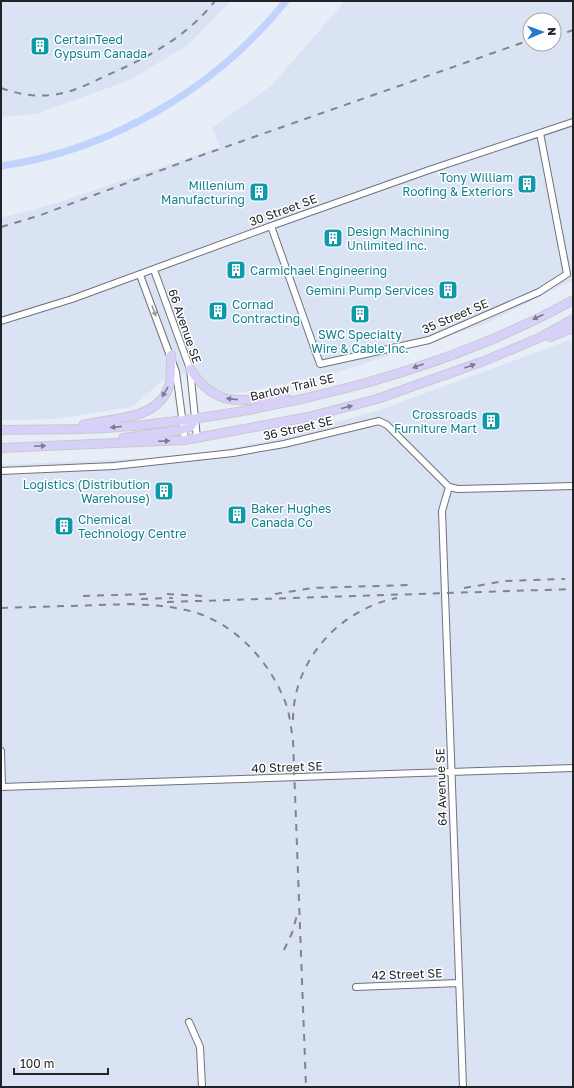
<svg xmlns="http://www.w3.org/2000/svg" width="574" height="1088" viewBox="0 0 574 1088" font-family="'Golos Text',sans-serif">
  <rect width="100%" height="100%" fill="#e8eef7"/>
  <!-- built -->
  <path fill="#dae3f4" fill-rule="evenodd" d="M 1,1 L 231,1 L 189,44 L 130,80 L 36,114 L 1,117 Z
    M 345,1 L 573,1 L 573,280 L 485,324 L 338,372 L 241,393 L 213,392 L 197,370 L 163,380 L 132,407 L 55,419 L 1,420 L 1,218 L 57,203 L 220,147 L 212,128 L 272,85 ZM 530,20 L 554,20 L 554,44 L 530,44 Z
    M 573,339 L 573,1087 L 1,1087 L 1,465 L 191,456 L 273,440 L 379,410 Z"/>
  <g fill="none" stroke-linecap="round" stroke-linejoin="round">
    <!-- canal -->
    <path stroke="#bfd3fc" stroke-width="7" d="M 1,166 C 112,150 216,88 286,1"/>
    <defs>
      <path id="minor" d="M 271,226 L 320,364 L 429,340 L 539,292 L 567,274 L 540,133
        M 154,270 L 190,369 L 197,438
        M 140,275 L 176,372 L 185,440
        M 1,321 L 72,299 L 271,226 L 429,170 L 573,122
        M 1,471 L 114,466 L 233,453 L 284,444 L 379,421 L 387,425 L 449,487 L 458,489 L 573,486
        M 449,487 L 442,511 L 463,1087
        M 1,751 L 2,787
        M 1,787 L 573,768
        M 356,987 L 459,983
        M 189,1022 L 200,1047 L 202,1087"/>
      <path id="major" d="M 550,337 L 573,328
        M 190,369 C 218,411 242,399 286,397
        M 83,425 C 110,418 155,421 168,389 C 172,379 171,365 171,355
        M 1,430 C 36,429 72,430 107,428 C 260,417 438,375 573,300
        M 123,438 L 180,430 L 190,427 L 196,419
        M 1,448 L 185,440 L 308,417 L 377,399 L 484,361 L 539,338 L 573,319"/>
    </defs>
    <!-- minor casing -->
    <use href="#minor" stroke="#6e727b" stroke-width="8"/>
    <!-- major casing -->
    <use href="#major" stroke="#cacacb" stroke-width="10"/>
    <!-- minor -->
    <use href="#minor" stroke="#fff" stroke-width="6"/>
    <!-- major -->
    <use href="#major" stroke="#d7d0f8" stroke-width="8"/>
    <!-- rail -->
    <path stroke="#81858b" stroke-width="2" stroke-dasharray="7 7" stroke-linecap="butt" d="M 554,37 L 573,30
      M 1,88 C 18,94 34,97 52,95 C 70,93 87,85 103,77 C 145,59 186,38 215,1
      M 1,227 L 38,216 L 194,158 L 530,40
      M 464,588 L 505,581 L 565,579
      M 167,594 L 203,596
      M 275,594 L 312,588 L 410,585
      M 83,596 L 147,594
      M 141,599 L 173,598
      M 167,602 L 573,589
      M 128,604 C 151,605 175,606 197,613 C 239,627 271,664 286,704 C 290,716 291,728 293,740 L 306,1087
      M 1,608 L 133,604
      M 293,720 C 293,660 340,609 397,598
      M 284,950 L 292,933 L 297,915"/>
  </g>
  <!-- one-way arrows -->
  <defs><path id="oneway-solid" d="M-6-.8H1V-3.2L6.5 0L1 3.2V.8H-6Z"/></defs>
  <use fill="#9b9c9d" href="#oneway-solid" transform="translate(154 311) rotate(69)"/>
  <g fill="#7c7a8f">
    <use href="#oneway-solid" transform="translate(538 317) rotate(155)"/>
    <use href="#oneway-solid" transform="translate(418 366) rotate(160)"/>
    <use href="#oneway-solid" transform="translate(470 366) rotate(-20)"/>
    <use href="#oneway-solid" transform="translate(165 392) rotate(121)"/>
    <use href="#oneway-solid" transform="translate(232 399) rotate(-174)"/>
    <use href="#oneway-solid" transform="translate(347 407) rotate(-14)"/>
    <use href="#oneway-solid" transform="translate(116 427) rotate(175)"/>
    <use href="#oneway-solid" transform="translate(164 441) rotate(-2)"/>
    <use href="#oneway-solid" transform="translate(40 446) rotate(-2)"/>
  </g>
  <!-- icons -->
  <defs>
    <symbol id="building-square" viewBox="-11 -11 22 22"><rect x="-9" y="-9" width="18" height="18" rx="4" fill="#0f9aa8" stroke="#fff"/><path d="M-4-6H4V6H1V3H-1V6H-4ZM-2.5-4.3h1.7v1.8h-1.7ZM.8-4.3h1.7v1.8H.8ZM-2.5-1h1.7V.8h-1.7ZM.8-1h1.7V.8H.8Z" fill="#fff"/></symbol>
  </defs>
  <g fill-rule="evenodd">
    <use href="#building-square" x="29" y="35" width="22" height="22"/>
    <use href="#building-square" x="516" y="173" width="22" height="22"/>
    <use href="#building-square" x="248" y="181" width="22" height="22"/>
    <use href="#building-square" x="322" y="227" width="22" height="22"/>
    <use href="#building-square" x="225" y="259" width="22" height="22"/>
    <use href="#building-square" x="437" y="279" width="22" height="22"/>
    <use href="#building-square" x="207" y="300" width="22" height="22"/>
    <use href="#building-square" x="349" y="303" width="22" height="22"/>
    <use href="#building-square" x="480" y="410" width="22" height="22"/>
    <use href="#building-square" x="153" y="480" width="22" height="22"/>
    <use href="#building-square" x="226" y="504" width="22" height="22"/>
    <use href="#building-square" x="53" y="515" width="22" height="22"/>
  </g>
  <g text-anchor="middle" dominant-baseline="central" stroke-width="3" stroke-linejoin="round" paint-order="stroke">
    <!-- culture labels -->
    <g font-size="12" fill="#0d838f" stroke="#fff" text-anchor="start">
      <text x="54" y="39">CertainTeed<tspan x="54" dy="14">Gypsum Canada</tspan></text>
      <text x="513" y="177" text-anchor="end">Tony William<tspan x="513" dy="14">Roofing &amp; Exteriors</tspan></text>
      <text x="245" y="185" text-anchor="end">Millenium<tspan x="245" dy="14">Manufacturing</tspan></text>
      <text x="347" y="231">Design Machining<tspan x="347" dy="14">Unlimited Inc.</tspan></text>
      <text x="250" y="270">Carmichael Engineering</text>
      <text x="434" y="290" text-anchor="end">Gemini Pump Services</text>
      <text x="232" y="304">Cornad<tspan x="232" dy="14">Contracting</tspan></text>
      <text x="360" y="334" text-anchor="middle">SWC Specialty<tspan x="360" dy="14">Wire &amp; Cable Inc.</tspan></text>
      <text x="477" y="414" text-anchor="end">Crossroads<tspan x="477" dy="14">Furniture Mart</tspan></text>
      <text x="150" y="484" text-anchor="end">Logistics (Distribution<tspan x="150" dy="14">Warehouse)</tspan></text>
      <text x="251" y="508">Baker Hughes<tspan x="251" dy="14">Canada Co</tspan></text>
      <text x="78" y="519">Chemical<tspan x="78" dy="14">Technology Centre</tspan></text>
    </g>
    <!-- street labels -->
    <g font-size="12" fill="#212326" stroke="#fff">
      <text transform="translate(283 210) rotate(-20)">30 Street SE</text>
      <text transform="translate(455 316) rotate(-23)">35 Street SE</text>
      <text transform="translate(185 326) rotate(71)">66 Avenue SE</text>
      <text transform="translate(292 387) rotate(-13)">Barlow Trail SE</text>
      <text transform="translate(298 428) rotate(-13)">36 Street SE</text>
      <text transform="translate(287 767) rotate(-2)">40 Street SE</text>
      <text transform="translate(441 787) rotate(-92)">64 Avenue SE</text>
      <text transform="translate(407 974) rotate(-2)">42 Street SE</text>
    </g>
  </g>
  <!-- border -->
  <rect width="574" height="1088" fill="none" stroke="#212326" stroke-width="4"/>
  <!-- north arrow -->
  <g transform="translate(542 32) rotate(88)"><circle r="19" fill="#ffffff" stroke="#a6a7a8"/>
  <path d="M0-3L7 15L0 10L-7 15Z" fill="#277ac9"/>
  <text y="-6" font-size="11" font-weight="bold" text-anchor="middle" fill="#212326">N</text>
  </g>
  <!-- scale -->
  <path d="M14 1068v6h94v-6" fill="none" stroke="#212326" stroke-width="2"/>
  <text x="20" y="1068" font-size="12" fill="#212326" stroke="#ffffff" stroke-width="3" paint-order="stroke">100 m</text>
</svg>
